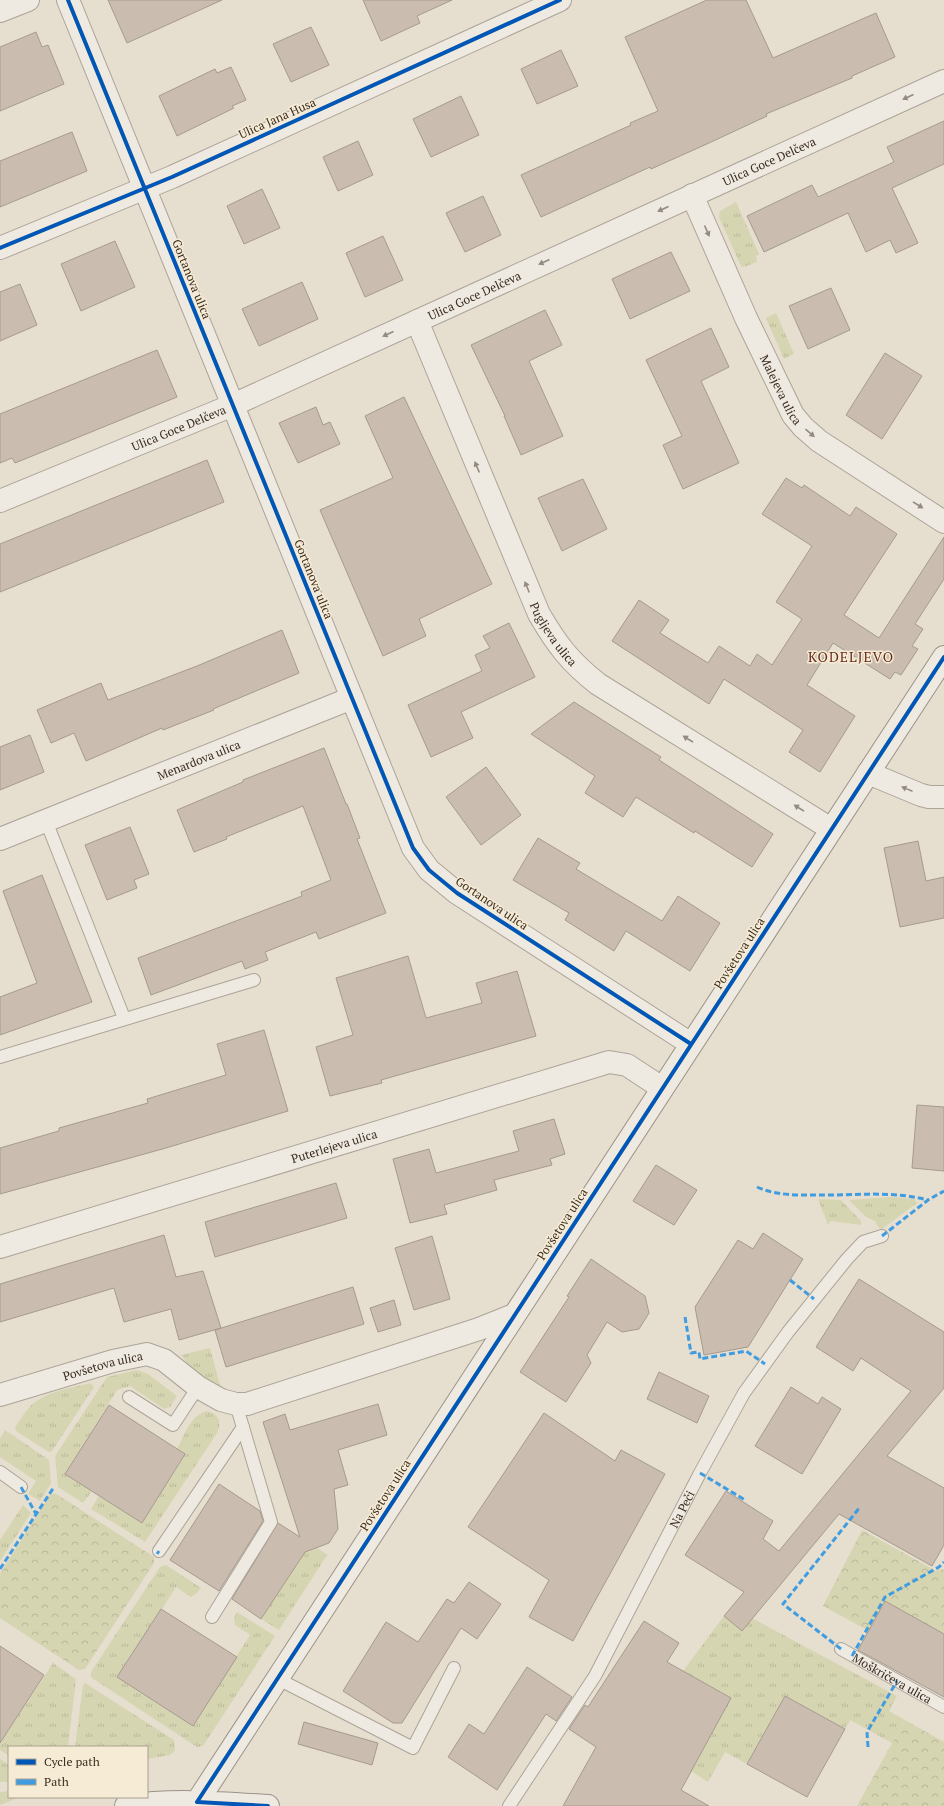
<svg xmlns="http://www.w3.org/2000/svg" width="944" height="1806" viewBox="0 0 944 1806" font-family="'PT Serif',serif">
  <defs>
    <pattern id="grass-tufts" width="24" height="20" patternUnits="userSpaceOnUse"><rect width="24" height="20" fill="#d6d5b2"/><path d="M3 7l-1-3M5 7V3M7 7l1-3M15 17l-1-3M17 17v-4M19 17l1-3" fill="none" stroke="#b9b799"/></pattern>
    <pattern id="park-crowns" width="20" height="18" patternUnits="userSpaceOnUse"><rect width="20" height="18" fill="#d6d5b2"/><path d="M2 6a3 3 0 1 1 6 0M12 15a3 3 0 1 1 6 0" fill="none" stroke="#b9b799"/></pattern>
  </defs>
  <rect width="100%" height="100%" fill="#e6decf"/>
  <!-- grass -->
  <path fill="url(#grass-tufts)" d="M 736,202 L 759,254 L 756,256 L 757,262 L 744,267 L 741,266 L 719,217 L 720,211 Z
    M 776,313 L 794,354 L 784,359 L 766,318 Z
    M 891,1197 L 914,1199 L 917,1203 L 882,1229 L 879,1228 L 875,1221 L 866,1217 L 849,1200 Z
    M 818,1199 L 841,1200 L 861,1221 L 861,1225 L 831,1221 L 828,1225 Z
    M 210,1348 L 221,1389 L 215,1387 L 186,1362 L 182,1355 Z
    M 137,1370 L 148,1374 L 177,1396 L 170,1407 L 164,1409 L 130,1386 L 117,1390 L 65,1474 L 92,1491 L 83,1503 L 58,1487 L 55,1456 L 107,1377 Z
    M 91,1383 L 94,1387 L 52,1451 L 49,1452 L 16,1431 L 15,1427 C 19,1421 23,1415 28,1409 C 43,1391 69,1389 91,1383 Z
    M 207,1411 C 219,1414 222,1422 217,1433 L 145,1542 L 91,1509 L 99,1496 L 142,1523 L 185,1454 L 177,1449 C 184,1436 191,1414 207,1411 Z
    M 5,1430 L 49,1460 L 51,1483 L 40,1501 L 28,1494 L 36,1481 L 0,1457 L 0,1439 Z
    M 23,1505 L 31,1513 L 0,1561 L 0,1540 Z
    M 309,1546 L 316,1547 L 327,1555 L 279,1630 L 261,1619 Z
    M 166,1565 L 201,1588 L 197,1593 L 191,1597 L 176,1587 L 118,1677 L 193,1725 L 250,1635 L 235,1625 L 234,1618 L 237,1612 L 275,1636 L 203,1746 L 197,1747 L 92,1678 L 91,1672 L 160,1567 Z
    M 724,1616 L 752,1618 L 897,1696 L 889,1711 L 905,1720 L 892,1743 L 850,1720 L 845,1729 L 785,1696 L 747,1764 L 725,1752 L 708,1782 L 691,1771 L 695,1678 L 683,1671 Z
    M 53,1663 L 76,1679 L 68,1747 L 9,1747 L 9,1756 L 0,1750 L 0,1743 Z
    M 85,1683 L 174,1740 L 175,1750 L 170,1755 L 147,1759 L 147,1747 L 75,1747 L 83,1685 Z
    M 0,1759 L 9,1765 L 9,1782 L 0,1782 Z
    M 9,1791 L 9,1797 L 20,1797 L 0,1805 L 0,1792 Z"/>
  <!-- park -->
  <path fill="url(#park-crowns)" d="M 55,1493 L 154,1557 L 154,1563 L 85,1669 L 79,1670 L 0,1618 L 0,1574 L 50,1495 Z
    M 862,1530 L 936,1571 L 942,1569 L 944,1570 L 944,1634 L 869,1631 L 823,1606 Z
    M 905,1720 L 944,1742 L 944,1806 L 857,1806 Z"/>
  <!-- building -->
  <path fill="#cabdb0" stroke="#a69a8e" d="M 108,0 L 222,0 L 127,43 Z
    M 363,0 L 452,0 L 417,16 L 420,23 L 381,41 Z
    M 707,0 L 746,0 L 773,58 L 876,13 L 895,57 L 852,76 L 852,78 L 766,114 L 767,116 L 709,143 L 651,169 L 650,167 L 541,217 L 521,175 L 631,125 L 630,123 L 658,111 L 625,37 Z
    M 311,27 L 329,65 L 291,82 L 273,44 Z
    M 36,32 L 42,47 L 48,45 L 64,84 L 0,111 L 0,47 Z
    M 561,50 L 578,86 L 537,104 L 521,69 Z
    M 231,67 L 246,100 L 232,106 L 234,108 L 177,136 L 159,96 L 215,69 L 217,73 Z
    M 461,96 L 479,135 L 431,157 L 413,119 Z
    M 944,121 L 944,164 L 892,188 L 918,243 L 896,253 L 890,240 L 866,252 L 848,213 L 764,252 L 747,216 L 812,185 L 818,197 L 894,162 L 887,147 Z
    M 72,132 L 87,171 L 0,207 L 0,161 Z
    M 358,141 L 373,175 L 338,191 L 323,157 Z
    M 262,189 L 280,228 L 244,244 L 227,206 Z
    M 483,196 L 501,235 L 465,252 L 446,213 Z
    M 383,236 L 403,280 L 365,297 L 346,253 Z
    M 115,241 L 135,287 L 81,311 L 61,264 Z
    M 671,252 L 690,291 L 630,319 L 612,279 Z
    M 302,282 L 318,319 L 259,346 L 242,309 Z
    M 20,284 L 37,325 L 0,341 L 0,292 Z
    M 831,288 L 850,330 L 808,349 L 789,306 Z
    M 545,310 L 562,345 L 529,361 L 563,436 L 521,455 L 504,416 L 505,416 L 471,345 Z
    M 711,328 L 729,367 L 701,381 L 739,463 L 683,489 L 663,445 L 682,436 L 646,360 Z
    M 157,350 L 177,397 L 15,463 L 12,458 L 0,463 L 0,414 Z
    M 885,353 L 922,376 L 882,439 L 846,415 Z
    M 404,397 L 492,584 L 419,619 L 426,636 L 383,656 L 320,510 L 393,478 L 365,416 Z
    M 316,407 L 323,425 L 330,422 L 340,444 L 298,463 L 279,423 Z
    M 207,460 L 224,502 L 0,592 L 0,544 Z
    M 786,478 L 802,488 L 804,485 L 850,516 L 856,507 L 897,534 L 844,615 L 879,638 L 944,537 L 944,579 L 915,624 L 923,629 L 912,646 L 918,649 L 901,675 L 895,672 L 890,679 L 833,643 L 807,685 L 855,716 L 820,772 L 789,752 L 803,730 L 724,679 L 709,704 L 612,641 L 639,600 L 669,620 L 660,633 L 708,663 L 719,646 L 750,666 L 757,654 L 772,665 L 802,619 L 776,602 L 812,546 L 762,514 Z
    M 583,479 L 607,529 L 562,551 L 538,498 Z
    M 509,623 L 535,677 L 461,712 L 473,738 L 431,757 L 408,705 L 482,671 L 475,655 L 490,648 L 483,636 Z
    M 282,630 L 299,673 L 213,709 L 214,710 L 163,730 L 162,728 L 86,761 L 74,733 L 51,743 L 37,710 L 101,683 L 108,700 L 197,666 Z
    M 574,702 L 661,757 L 659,760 L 773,834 L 752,867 L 695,831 L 694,833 L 636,797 L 623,817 L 585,793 L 595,776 L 531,734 Z
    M 30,735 L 44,772 L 0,790 L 0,747 Z
    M 324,748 L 346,804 L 347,804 L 360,838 L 357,839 L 386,913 L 319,939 L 316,932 L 265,952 L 268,960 L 245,969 L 242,961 L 151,995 L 138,958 L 302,896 L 301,892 L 331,880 L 303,806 L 226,837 L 227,839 L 194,852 L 177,810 L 243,782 L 243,780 Z
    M 486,767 L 521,815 L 481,845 L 446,797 Z
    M 130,827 L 149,874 L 134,880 L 137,888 L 107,900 L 85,845 Z
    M 538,838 L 580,863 L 576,869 L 662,921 L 678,896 L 720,923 L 690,971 L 626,931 L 614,951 L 565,920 L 569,913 L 513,880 Z
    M 918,841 L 926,881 L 944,877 L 944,918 L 900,927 L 884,848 Z
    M 42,875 L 92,1002 L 0,1035 L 0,997 L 37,983 L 3,891 Z
    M 408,956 L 426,1018 L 482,1003 L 476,983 L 517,971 L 536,1036 L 381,1080 L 382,1083 L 330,1096 L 316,1047 L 353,1035 L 336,978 Z
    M 264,1030 L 288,1111 L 166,1148 L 0,1194 L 0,1148 L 59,1131 L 59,1128 L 148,1103 L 147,1099 L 226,1075 L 217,1044 Z
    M 917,1105 L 944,1107 L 944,1171 L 912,1168 Z
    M 554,1119 L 565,1154 L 550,1159 L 552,1165 L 494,1180 L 497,1190 L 444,1205 L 447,1214 L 410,1223 L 393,1159 L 429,1149 L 436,1173 L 519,1151 L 513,1131 Z
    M 656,1165 L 697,1190 L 674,1225 L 633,1201 Z
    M 336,1183 L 347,1218 L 215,1257 L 205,1222 Z
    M 763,1233 L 803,1259 L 748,1347 L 704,1355 L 695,1307 L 738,1240 L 753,1249 Z
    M 164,1235 L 176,1277 L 203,1271 L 221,1328 L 179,1340 L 171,1309 L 124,1322 L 114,1288 L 0,1322 L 0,1284 Z
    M 432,1236 L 450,1299 L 414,1310 L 395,1248 Z
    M 591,1259 L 645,1296 L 649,1313 L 639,1329 L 622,1332 L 607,1322 L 587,1355 L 591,1363 L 566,1402 L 520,1372 L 569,1297 L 567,1296 Z
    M 859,1279 L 944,1332 L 944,1388 L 887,1456 L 944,1488 L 944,1545 L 932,1566 L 839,1514 L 742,1631 L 724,1616 L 744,1592 L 685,1555 L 726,1491 L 773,1521 L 763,1539 L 779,1551 L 911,1391 L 861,1358 L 853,1371 L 816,1347 Z
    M 353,1287 L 364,1324 L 226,1367 L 215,1330 Z
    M 394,1300 L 401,1325 L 378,1332 L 370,1308 Z
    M 659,1372 L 709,1396 L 697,1423 L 647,1399 Z
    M 791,1387 L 818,1404 L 822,1397 L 841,1409 L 802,1474 L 755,1446 Z
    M 378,1404 L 387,1435 L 338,1450 L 348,1485 L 334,1489 L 338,1529 L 329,1543 L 305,1552 L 261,1619 L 232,1599 L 278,1523 L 300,1537 L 263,1422 L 285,1414 L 290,1430 Z
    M 109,1405 L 185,1454 L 142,1523 L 65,1474 Z
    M 544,1413 L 615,1461 L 621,1450 L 665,1474 L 573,1641 L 529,1617 L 549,1580 L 468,1527 Z
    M 219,1484 L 260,1511 L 263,1521 L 219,1591 L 170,1560 Z
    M 469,1582 L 501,1604 L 477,1639 L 461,1628 L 402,1723 L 393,1723 L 343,1691 L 386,1622 L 418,1642 L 447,1599 L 454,1603 Z
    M 885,1601 L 944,1634 L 944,1697 L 858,1650 Z
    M 161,1609 L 237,1657 L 193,1726 L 117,1677 Z
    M 644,1621 L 679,1643 L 667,1662 L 731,1698 L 681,1790 L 709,1806 L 563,1806 L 596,1747 L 569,1729 L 585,1705 L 588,1707 Z
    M 0,1646 L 44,1675 L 0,1743 Z
    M 527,1667 L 572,1697 L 556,1721 L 546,1714 L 497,1790 L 448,1757 L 469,1724 L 484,1734 Z
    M 785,1696 L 845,1729 L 807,1797 L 747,1764 Z
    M 304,1722 L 378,1743 L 372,1765 L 298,1744 Z"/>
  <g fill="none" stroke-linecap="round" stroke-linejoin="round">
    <defs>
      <g id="lane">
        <path d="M 46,821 L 124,1018"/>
        <path d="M 0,1057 L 254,980"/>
        <path d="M 129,1397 L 173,1425 L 198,1387"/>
        <path d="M 0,1472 L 21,1487"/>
        <path d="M 159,1551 L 243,1427"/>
        <path d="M 212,1617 L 271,1522 L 236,1404"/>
        <path id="s1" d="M 841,1649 L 944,1707"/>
        <path d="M 278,1679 L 413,1748 L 454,1668"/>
        <path id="s2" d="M 509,1806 L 595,1676 L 700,1473 L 744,1393 L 788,1332 L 847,1259 L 863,1242 L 882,1236"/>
      </g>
      <g id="street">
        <path d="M 68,0 L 413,848 L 429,870 L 457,893 L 691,1044"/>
        <path d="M 0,11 L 28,0"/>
        <path id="s3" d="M 692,195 L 746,318 L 793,415 L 803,427 L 819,441 L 944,522"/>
        <path d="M 0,248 L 172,177 L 560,0"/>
        <path id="s4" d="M 417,321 L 539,614 C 557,645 570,662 598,684 L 831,829"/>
        <path id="s5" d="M 0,501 L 233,405 L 944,81"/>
        <path d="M 868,773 L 921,795 L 929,797 L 944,797"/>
        <path id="s6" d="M 0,839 L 352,698"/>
        <path id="s7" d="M 0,1247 L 609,1062 L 627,1065 L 662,1088"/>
        <path id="s8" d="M 0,1395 L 113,1361 L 147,1354 L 164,1360 L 198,1387 L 221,1400 L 236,1404 L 247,1404 L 479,1329 L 514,1315"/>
      </g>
      <path id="secondary" d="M 197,1802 L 944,657
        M 126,1806 C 173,1799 221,1803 268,1806"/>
    </defs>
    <!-- lane casing -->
    <use href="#lane" stroke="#aca498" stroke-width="14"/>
    <!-- street casing -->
    <use href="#street" stroke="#aca498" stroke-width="24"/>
    <!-- secondary casing -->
    <use href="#secondary" stroke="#9b9388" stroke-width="24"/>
    <!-- lane -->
    <use href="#lane" stroke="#eee9e1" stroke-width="12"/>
    <!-- street -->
    <use href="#street" stroke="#eee9e1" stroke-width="22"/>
    <!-- secondary -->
    <use href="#secondary" stroke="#eee9e1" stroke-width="22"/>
    <!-- quiet -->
    <path stroke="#3f9ce0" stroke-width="3" stroke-dasharray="6 3" stroke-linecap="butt" d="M 757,1187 C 775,1195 793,1195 812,1195 C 850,1196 890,1190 928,1200
      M 882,1236 L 928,1200 L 944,1191
      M 790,1280 L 814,1299
      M 685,1317 L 691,1353 L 699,1352 L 700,1359 L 746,1351 L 765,1364
      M 700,1473 L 745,1500
      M 21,1487 L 36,1514
      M 157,1554 L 159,1551
      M 0,1569 L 54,1487
      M 841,1649 L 783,1604 L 860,1507
      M 852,1656 L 885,1597 L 939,1567 L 944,1562
      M 868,1747 L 867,1732 L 897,1681"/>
    <defs>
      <path id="cycleway" d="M 68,0 L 413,848 L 429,870 L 457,893 L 691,1044
        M 0,248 L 172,177 L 560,0
        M 197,1802 L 944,657
        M 197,1802 L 268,1806"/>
    </defs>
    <!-- cycleway casing -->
    <use href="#cycleway" stroke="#f6ecd6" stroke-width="6"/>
    <!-- cycleway -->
    <use href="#cycleway" stroke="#0057b8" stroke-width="4"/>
  </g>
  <!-- one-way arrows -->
  <defs><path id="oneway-solid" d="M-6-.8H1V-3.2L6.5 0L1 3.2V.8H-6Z"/></defs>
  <g fill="#948a80">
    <use href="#oneway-solid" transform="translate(908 97) rotate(155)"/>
    <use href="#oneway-solid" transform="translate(663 209) rotate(156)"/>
    <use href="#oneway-solid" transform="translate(707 231) rotate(66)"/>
    <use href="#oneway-solid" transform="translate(544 262) rotate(156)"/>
    <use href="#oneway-solid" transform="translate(388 334) rotate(156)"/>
    <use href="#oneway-solid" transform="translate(810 433) rotate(41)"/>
    <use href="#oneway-solid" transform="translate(477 467) rotate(-113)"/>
    <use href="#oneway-solid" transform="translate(918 505) rotate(32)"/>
    <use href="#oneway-solid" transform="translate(527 587) rotate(-112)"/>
    <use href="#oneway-solid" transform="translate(688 739) rotate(-148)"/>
    <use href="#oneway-solid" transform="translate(907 789) rotate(-158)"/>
    <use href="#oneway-solid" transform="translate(799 808) rotate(-148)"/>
  </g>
  <g text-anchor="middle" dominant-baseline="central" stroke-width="3" stroke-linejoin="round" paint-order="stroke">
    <!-- street labels -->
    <g font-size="12" fill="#3b2c1f" stroke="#f6ecd6">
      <text transform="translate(277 118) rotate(-24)">Ulica Jana Husa</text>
      <text stroke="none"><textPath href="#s5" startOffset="841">Ulica Goce Delčeva</textPath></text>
      <text transform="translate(192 279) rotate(68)">Gortanova ulica</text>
      <text stroke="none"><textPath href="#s5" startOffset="517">Ulica Goce Delčeva</textPath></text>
      <text stroke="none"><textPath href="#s3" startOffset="214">Malejeva ulica</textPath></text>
      <text stroke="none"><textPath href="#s5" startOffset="193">Ulica Goce Delčeva</textPath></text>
      <text transform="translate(314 579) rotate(68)">Gortanova ulica</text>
      <text stroke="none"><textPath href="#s4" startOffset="342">Pugljeva ulica</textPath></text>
      <text stroke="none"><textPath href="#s6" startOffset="214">Menardova ulica</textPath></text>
      <text transform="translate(492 903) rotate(34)">Gortanova ulica</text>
      <text transform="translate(739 953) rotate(-57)">Povšetova ulica</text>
      <text stroke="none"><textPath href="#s7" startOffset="349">Puterlejeva ulica</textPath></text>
      <text transform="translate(562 1224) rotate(-57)">Povšetova ulica</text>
      <text stroke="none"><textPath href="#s8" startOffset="107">Povšetova ulica</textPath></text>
      <text transform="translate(385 1495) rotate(-57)">Povšetova ulica</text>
      <text stroke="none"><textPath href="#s2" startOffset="344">Na Peči</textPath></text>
      <text stroke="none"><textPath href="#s1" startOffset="59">Moškričeva ulica</textPath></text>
    </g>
    <!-- quarter labels -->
    <g font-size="14" letter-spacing="1" fill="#682c1e" stroke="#f6ecd6">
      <text x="851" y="656">KODELJEVO</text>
    </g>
  </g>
  <!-- legend -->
  <rect x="8" y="1746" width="140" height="52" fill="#f6ecd6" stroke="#ab9f8d"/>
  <rect x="16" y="1759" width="20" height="6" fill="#0057b8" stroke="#ab9f8d"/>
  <text x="44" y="1766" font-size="12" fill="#3b2c1f">Cycle path</text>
  <rect x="16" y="1779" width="20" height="6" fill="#3f9ce0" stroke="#ab9f8d"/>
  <text x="44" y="1786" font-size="12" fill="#3b2c1f">Path</text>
</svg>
